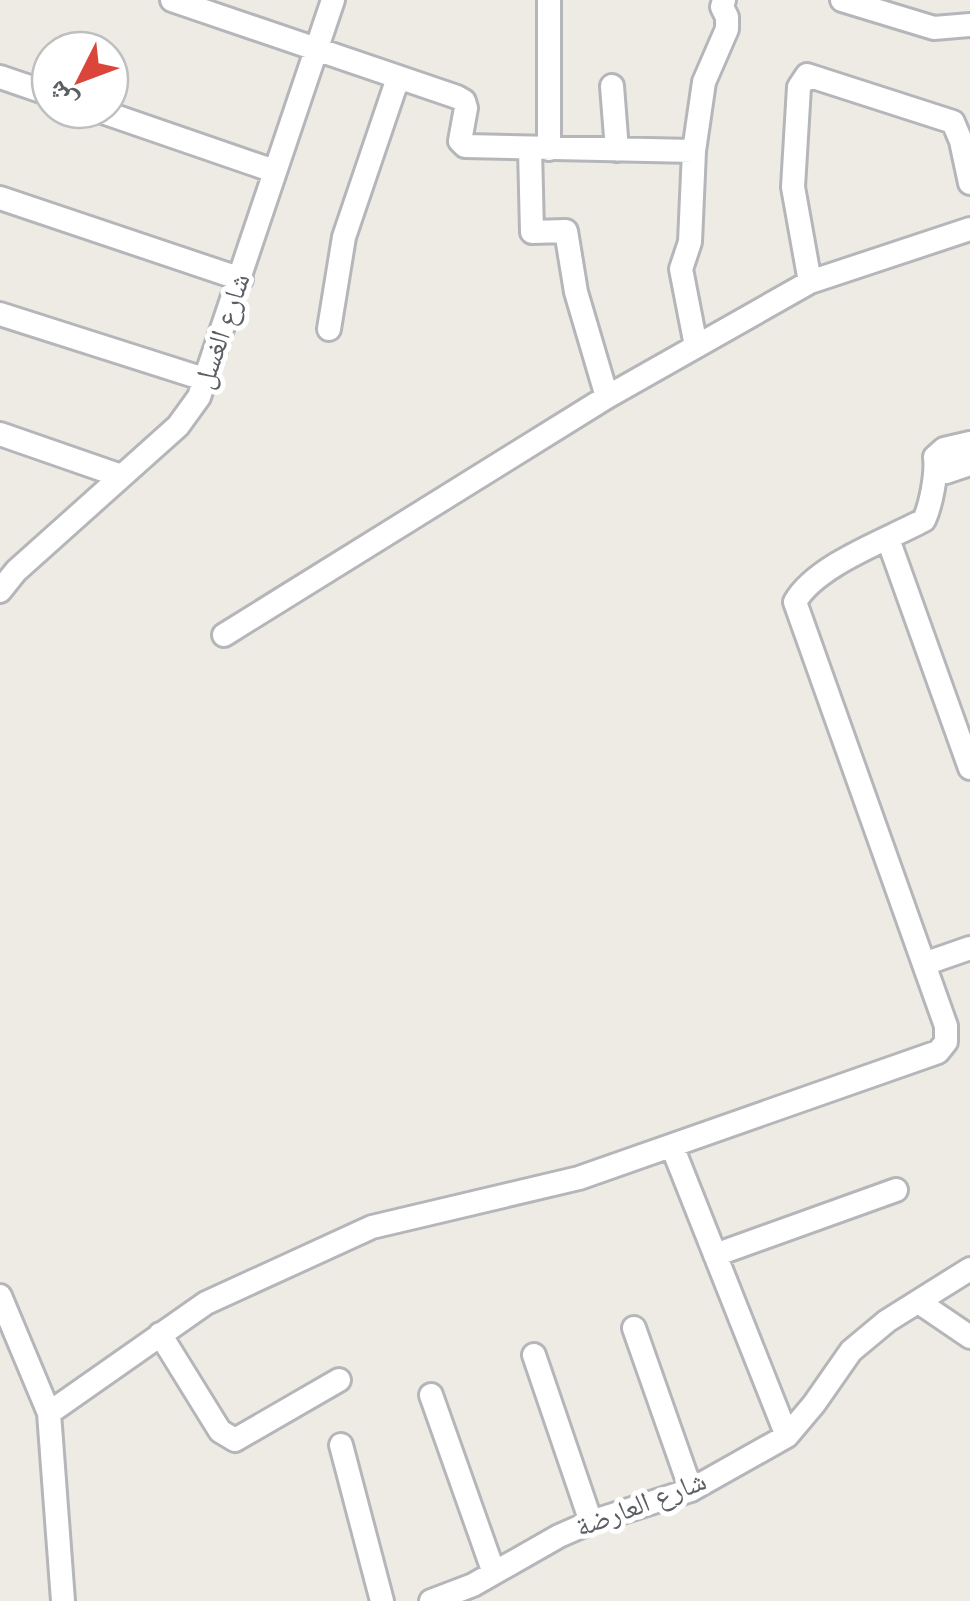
<svg xmlns="http://www.w3.org/2000/svg" width="970" height="1601" viewBox="0 0 970 1601" font-family="'Nunito Sans','Noto Naskh Arabic',sans-serif">
  <rect width="100%" height="100%" fill="#edebe3"/>
  <g fill="none" stroke-linecap="round" stroke-linejoin="round">
    <defs>
      <path id="minor" d="M 172,0 L 457,97 L 464,101 L 466,108 L 460,141 L 465,146 L 694,151
        M 842,0 L 934,28 L 970,25
        M 0,77 L 50,94
        M 612,86 L 617,150
        M 97,110 L 274,171
        M 530,149 L 532,232 L 566,231 L 576,292 L 607,397
        M 549,149 L 549,0
        M 0,198 L 241,279
        M 810,282 L 793,187 L 799,87 L 807,75 L 953,122 L 961,141 L 970,183
        M 0,314 L 207,380
        M 329,329 L 344,237 L 398,78
        M 696,346 L 681,269 L 690,242 L 694,151 L 704,82 L 727,29 L 727,17 L 722,7 L 724,0
        M 0,434 L 121,476
        M 937,469 L 946,472 L 970,464
        M 888,539 L 970,768
        M 0,591 L 16,571 L 178,426 L 199,397 L 333,0
        M 224,635 L 607,397 L 810,282 L 970,229
        M 924,964 L 970,948
        M 672,1146 L 787,1436
        M 715,1255 L 896,1190
        M 0,1296 L 49,1413 L 63,1601
        M 920,1303 L 970,1337
        M 634,1328 L 691,1490
        M 160,1334 L 220,1431 L 235,1440 L 339,1380
        M 534,1355 L 591,1522
        M 431,1395 L 494,1573
        M 49,1413 L 206,1303 L 372,1227 L 579,1178 L 938,1052 L 946,1042 L 946,1026 L 795,602 C 816,565 887,540 924,520 C 931,505 937,474 935,457 L 944,449 L 970,443
        M 341,1445 L 382,1601
        M 431,1601 L 473,1585 L 559,1536 L 591,1522 L 691,1490 L 787,1436 L 814,1404 L 851,1351 L 887,1321 L 970,1269"/>
    </defs>
    <!-- minor casing -->
    <use href="#minor" stroke="#b4b6b9" stroke-width="28"/>
    <!-- minor -->
    <use href="#minor" stroke="#fff" stroke-width="22"/>
  </g>
  <g text-anchor="middle" dominant-baseline="central" stroke-width="10" stroke-linejoin="round" paint-order="stroke">
    <!-- street labels -->
    <g font-size="28" fill="#5b5f63" stroke="#fff">
      <text transform="translate(222 331) rotate(-71)">شارع الغسل</text>
      <text transform="translate(641 1504) rotate(-21)">شارع العارضة</text>
    </g>
  </g>
  <!-- north arrow -->
  <g transform="translate(80 80) rotate(228)"><circle r="48" fill="#ffffff" stroke="#bdbfc1" stroke-width="2.5"/>
  <path d="M0-8L18 38L0 25L-18 38Z" fill="#dc463a"/>
  <text y="-15" font-size="28" font-weight="bold" text-anchor="middle" fill="#5b5f63">ش</text>
  </g>
</svg>
